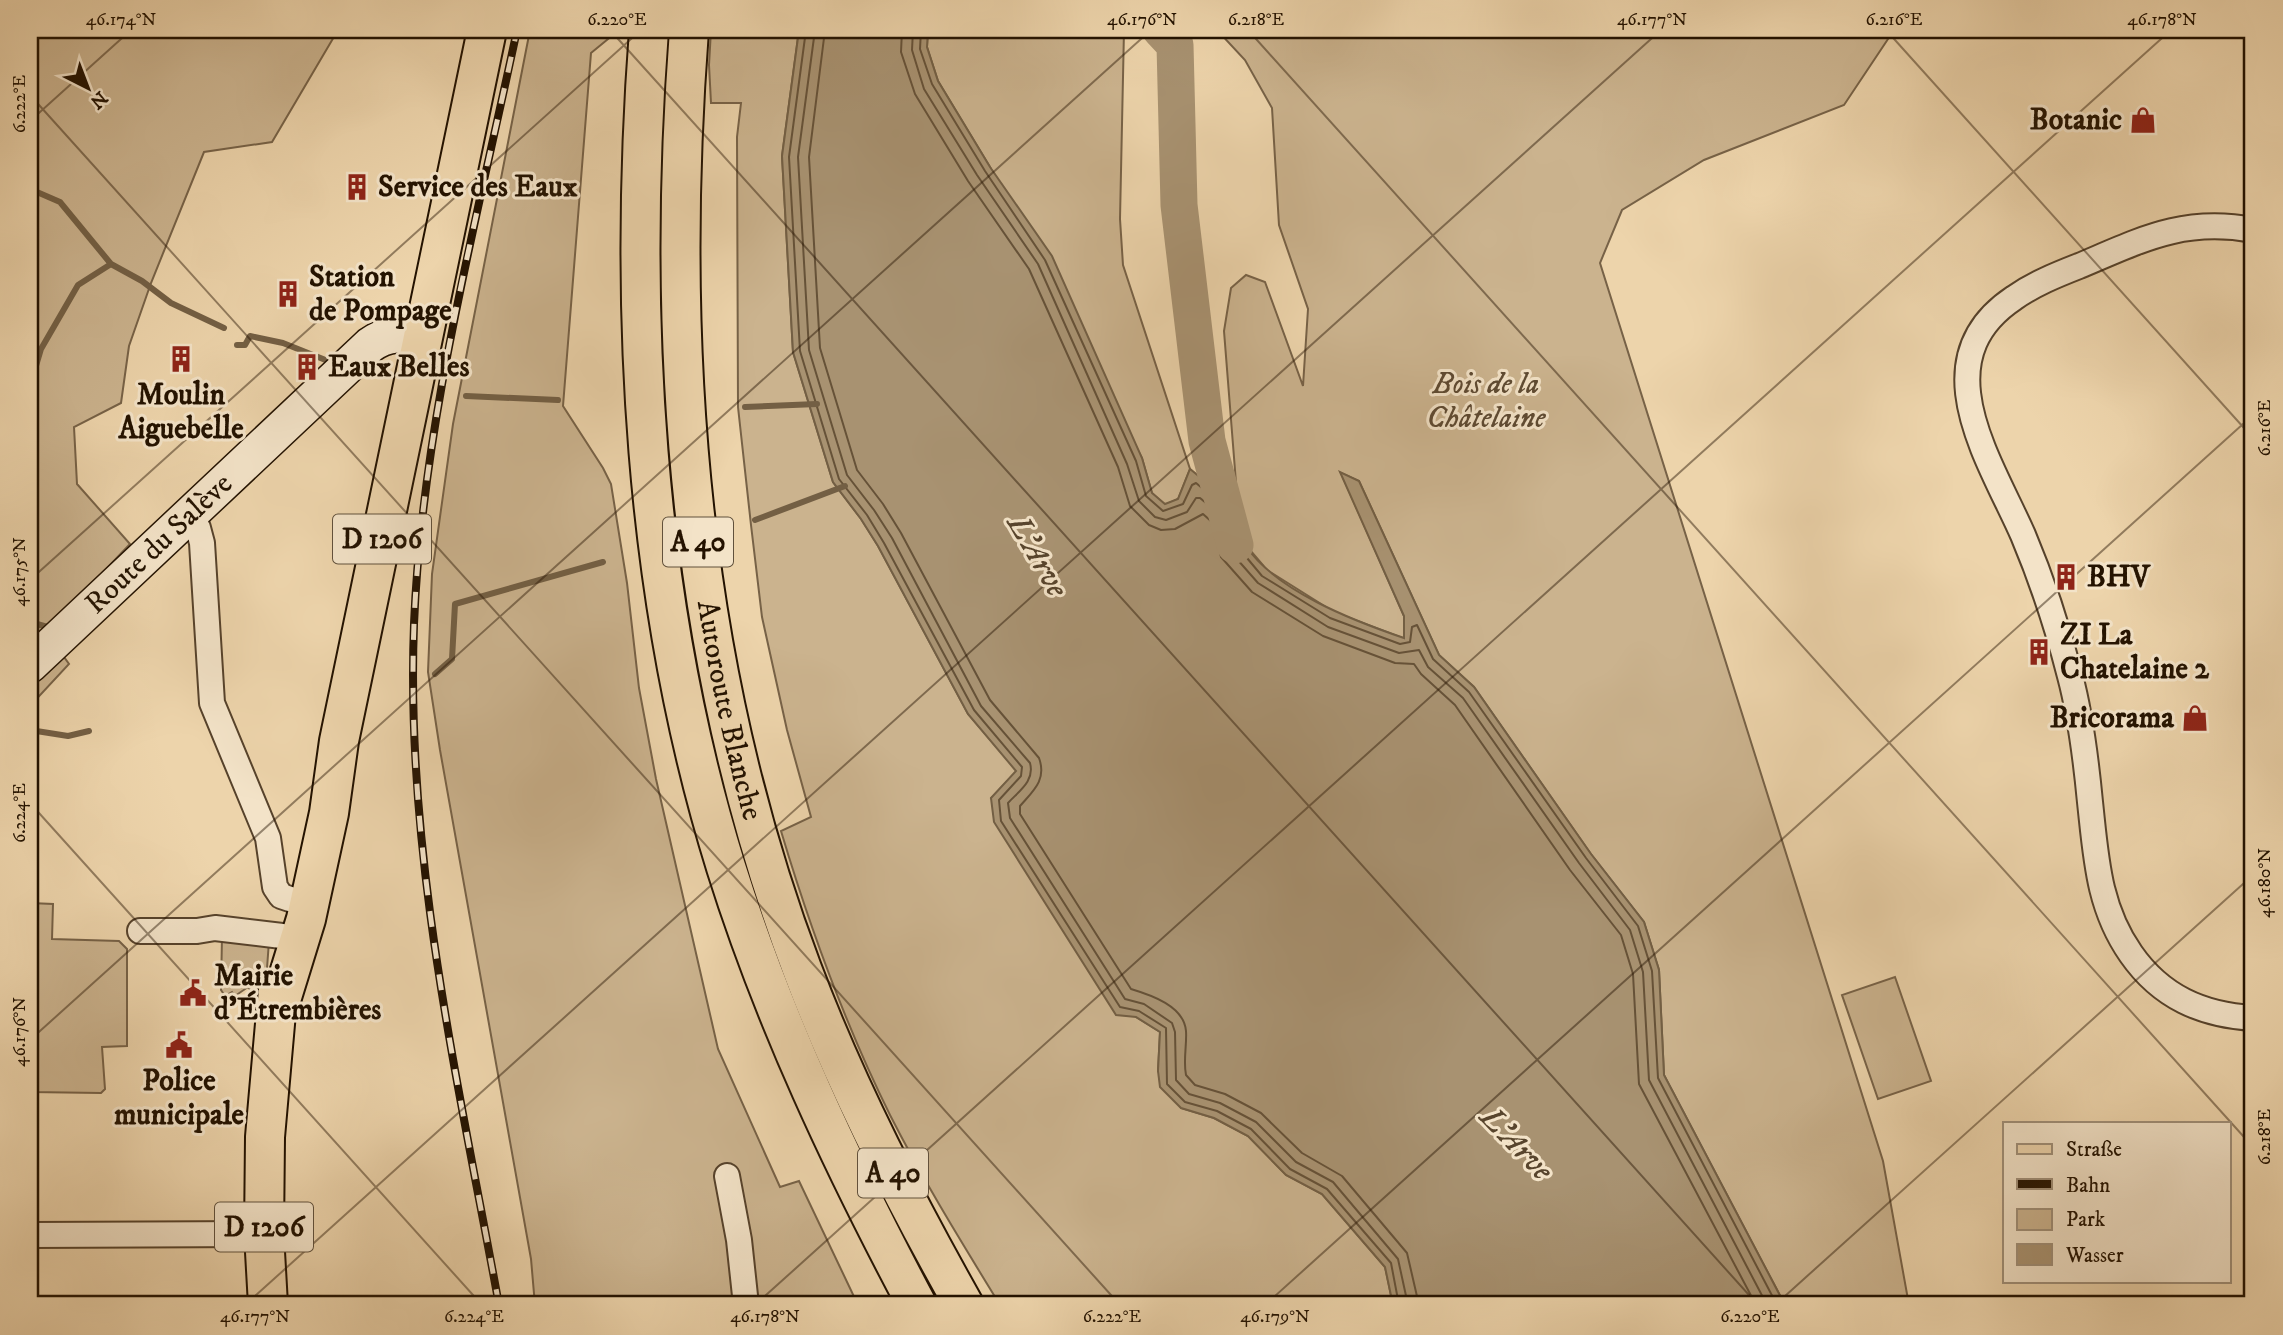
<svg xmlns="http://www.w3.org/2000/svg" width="2283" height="1335" viewBox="0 0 2283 1335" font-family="'IM FELL DW Pica',serif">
  <rect width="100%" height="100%" fill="#edd4ab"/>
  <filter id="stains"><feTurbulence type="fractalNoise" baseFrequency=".00286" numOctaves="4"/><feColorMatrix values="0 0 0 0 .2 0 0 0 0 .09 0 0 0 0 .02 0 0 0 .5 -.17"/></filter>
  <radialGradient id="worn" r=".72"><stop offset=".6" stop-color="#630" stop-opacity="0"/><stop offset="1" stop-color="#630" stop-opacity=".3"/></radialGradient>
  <!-- green -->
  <path fill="#cbb38e" stroke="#776247" stroke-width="2" d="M 30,30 L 338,30 L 272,142 L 204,152 L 151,283 L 129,346 L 121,403 L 74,427 L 77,484 L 130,544 L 46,632 L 69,664 L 30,706 Z
    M 530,30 L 619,30 L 591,53 L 563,406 L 603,468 L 611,484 L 627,583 L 639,688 L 656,779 L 718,1049 L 780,1187 L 799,1181 L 858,1305 L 535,1305 L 531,1259 L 440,750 L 428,672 L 432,574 L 453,424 Z
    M 711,30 L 799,30 L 782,156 L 793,352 L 833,482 L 861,519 L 878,546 L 968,714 L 1017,771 L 991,798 L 1136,1017 L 1160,1032 L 1158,1071 L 1181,1108 L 1214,1118 L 1248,1136 L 1286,1175 L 1322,1194 L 1385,1267 L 1393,1305 L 1000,1305 C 962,1243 923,1180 890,1115 C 845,1024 810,928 781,831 L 811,817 L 787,730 L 762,617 L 751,525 L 738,407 L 737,137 L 741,103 L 711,103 L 709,65 Z
    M 928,30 L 1124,30 L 1120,219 L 1123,265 L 1190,469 L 1178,499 L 1165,505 L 1152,493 L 1142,458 L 990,167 L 938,81 L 927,47 Z
    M 1217,30 L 1894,30 L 1844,105 L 1704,160 L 1622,210 L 1600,263 L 1883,1161 L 1909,1305 L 1785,1305 L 1664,1075 L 1659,970 L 1644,922 L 1591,854 L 1474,687 L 1439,655 L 1359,481 L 1341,473 L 1404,616 L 1405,639 L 1334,612 L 1267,570 L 1244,543 L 1238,508 L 1224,331 L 1231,288 L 1246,275 L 1265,282 L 1303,386 L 1308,309 L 1279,225 L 1272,108 L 1245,60 Z
    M 30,903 L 53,904 L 52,939 L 119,941 L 127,949 L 127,1046 L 102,1047 L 105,1089 L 101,1093 L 30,1092 Z
    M 222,936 L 269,941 L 266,982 L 252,992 L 248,987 L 235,996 L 232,992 L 225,996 L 221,990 Z
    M 1895,977 L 1931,1081 L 1878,1099 L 1842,995 Z"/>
  <!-- water -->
  <path fill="#a89271" stroke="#735f44" stroke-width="2" d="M 799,30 L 928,30 L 927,47 L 938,81 L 990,167 L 1052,256 L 1142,458 L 1152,493 L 1165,504 L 1178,499 L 1190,469 L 1238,508 C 1239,519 1239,536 1246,546 C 1276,591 1354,621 1404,638 L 1404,616 L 1340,472 L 1359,481 L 1439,655 L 1474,687 L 1591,854 L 1644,922 L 1659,970 L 1664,1075 L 1785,1305 L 1393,1305 L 1385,1267 L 1322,1194 L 1286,1175 L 1248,1136 L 1214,1118 L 1181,1108 L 1160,1087 L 1158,1071 L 1160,1032 L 1136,1017 L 1116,1015 L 994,822 L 991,798 L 1016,771 L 968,714 L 878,546 L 861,519 L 833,482 L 793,352 L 782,156 Z"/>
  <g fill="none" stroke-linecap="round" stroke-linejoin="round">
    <!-- shore -->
    <path stroke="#665238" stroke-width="2" d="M 806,30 L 789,157 L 800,351 L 839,479 L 867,515 L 884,543 L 974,710 L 1022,767 L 1021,776 L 999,800 L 1001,821 L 1120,1007 L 1139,1011 L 1166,1028 L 1167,1084 L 1185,1102 L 1217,1111 L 1251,1129 L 1290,1169 L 1327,1189 L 1391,1263 L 1399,1305
      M 815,30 L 798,157 L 809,350 L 847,475 L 874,510 L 892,538 L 981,706 L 1030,763 C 1035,781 1019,791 1008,803 L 1010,818 L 1125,999 L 1144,1004 L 1172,1023 L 1175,1032 L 1176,1080 L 1189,1094 L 1220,1103 L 1256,1122 L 1296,1162 L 1333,1182 L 1398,1259 L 1408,1305
      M 825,30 L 809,157 L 820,348 L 857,470 L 883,504 L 901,533 L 990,700 L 1039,758 C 1047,780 1033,791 1020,806 L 1020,814 L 1131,989 C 1151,995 1184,1006 1186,1031 C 1187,1045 1183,1061 1186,1075 L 1195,1085 L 1225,1094 L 1261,1113 L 1302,1153 L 1342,1176 L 1407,1253 L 1419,1305
      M 902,30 L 901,52 L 915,94 L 968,181 L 1029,269 L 1118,467 L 1130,506 L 1149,525 L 1161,530 L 1175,529 L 1203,514 L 1213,523 L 1221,557 L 1252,592 L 1323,636 L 1395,663 L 1414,664 L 1421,674 L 1455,705 L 1570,870 L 1621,935 L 1633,974 L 1639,1084 L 1756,1305
      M 913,30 L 912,50 L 924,89 L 977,175 L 1038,264 L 1127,464 L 1139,501 L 1155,517 L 1166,520 L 1187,512 L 1196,498 L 1200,498 L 1223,517 L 1229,550 L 1258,583 L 1328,627 L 1399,653 L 1419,650 L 1428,667 L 1463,698 L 1579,863 L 1630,930 L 1643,972 L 1649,1080 L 1767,1305
      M 921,30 L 920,49 L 932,84 L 985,171 L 1045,260 L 1136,461 L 1146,496 L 1163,511 L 1183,504 L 1192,485 L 1196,483 L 1231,512 L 1237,546 L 1262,576 L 1330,618 L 1400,644 L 1410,642 L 1412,627 L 1417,625 L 1433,659 L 1469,692 L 1586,858 L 1638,926 L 1652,971 L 1658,1078 L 1777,1305"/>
    <!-- stream -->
    <path stroke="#735f44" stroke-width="6" d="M 30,189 L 60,202 L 111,264 L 142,281 L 171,303 L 224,328
      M 237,345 L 245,345 L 250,336 L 283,343 L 328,361
      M 30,386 L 41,349 L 78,285 L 111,264
      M 466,396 L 558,400
      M 745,407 L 817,404
      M 755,520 L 845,486
      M 30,622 L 51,628
      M 435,674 L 452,659 L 455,604 L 603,562
      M 30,730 L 68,736 L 89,731"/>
    <!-- river -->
    <path stroke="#a89271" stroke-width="37" d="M 1161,30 L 1175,45 L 1179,205 L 1207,441 L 1235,545"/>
    <defs>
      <path id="street" d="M 2253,230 C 2183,217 2141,240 2079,266 C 2056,275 2034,284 2014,298 C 1921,360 1990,460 2023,535 C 2042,580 2058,629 2070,676 C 2081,717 2086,760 2090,802 C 2096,857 2098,907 2131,954 C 2161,997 2202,1015 2253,1018
        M 191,514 L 198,528 L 202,543 L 212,703 L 268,838 L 275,887 L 281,896 L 290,899
        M 140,931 L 197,931 L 215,928 L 282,936
        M 727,1176 L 739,1240 L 746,1305
        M 30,1235 L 264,1234"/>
      <g id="secondary">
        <path id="s1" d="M 30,665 L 370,345 C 388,332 403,334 423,337"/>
      </g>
      <path id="primary" d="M 277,1013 L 306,919 L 329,813 L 339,741 L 487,30
        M 268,1305 L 264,1234 L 265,1137 L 278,990"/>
      <g id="highway">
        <path d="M 649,30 C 628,306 643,600 726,867 C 774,1020 842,1164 917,1305"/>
        <path id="s2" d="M 689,30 C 665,345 689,671 802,969 C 846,1086 903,1197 964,1305"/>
      </g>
    </defs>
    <!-- street casing -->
    <use href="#street" stroke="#56422b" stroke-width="28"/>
    <!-- secondary casing -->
    <use href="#secondary" stroke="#231200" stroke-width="38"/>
    <!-- primary casing -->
    <use href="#primary" stroke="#231200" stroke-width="42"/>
    <!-- highway casing -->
    <use href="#highway" stroke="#231200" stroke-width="42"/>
    <!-- street -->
    <use href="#street" stroke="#f3e3c8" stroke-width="24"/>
    <!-- secondary -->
    <use href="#secondary" stroke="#f3e3c8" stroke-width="35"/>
    <!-- primary -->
    <use href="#primary" stroke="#edd4ab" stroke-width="38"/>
    <!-- highway -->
    <use href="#highway" stroke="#edd4ab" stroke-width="38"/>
    <defs>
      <path id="rail" d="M 499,1305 C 458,1081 405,854 414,624 C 422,425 476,224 517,30"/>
    </defs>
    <!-- rail casing -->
    <use href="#rail" stroke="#231200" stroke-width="8"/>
    <!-- rail -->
    <use href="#rail" stroke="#f3e3c8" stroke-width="5" stroke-dasharray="16" stroke-linecap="butt"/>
  </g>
  <!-- ticks -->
  <path fill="none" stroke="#231200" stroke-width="2" stroke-opacity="0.45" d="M 610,30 L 1758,1305M 1248,30 L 2253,1147M 1886,30 L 2253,438M 30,95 L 1120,1305M 30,121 L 131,30M 30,580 L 641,30M 30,803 L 482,1305M 30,1040 L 1151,30M 245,1305 L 1661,30M 755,1305 L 2171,30M 1265,1305 L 2253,415M 1775,1305 L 2253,875"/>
  <!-- icons -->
  <defs>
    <symbol id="shop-bare" viewBox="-9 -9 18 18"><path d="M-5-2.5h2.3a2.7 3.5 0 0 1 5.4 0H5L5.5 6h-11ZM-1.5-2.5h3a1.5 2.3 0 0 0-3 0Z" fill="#8f2418" stroke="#f3e3c8" stroke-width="2.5" paint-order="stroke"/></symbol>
    <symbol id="building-bare" viewBox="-9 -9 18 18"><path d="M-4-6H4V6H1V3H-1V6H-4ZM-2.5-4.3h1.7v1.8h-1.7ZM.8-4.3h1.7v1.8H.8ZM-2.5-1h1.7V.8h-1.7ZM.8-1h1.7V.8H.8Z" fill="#8f2418" stroke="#f3e3c8" stroke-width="2.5" paint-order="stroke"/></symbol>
    <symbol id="civic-bare" viewBox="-9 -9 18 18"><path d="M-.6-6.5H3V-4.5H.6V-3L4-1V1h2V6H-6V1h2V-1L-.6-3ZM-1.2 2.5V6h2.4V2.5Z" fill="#8f2418" stroke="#f3e3c8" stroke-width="2.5" paint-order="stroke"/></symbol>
  </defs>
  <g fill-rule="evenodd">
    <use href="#shop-bare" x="2124" y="101" width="38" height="38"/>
    <use href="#building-bare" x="338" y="168" width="38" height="38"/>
    <use href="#building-bare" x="269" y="275" width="38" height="38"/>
    <use href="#building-bare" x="162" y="340" width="38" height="38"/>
    <use href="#building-bare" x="288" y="348" width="38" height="38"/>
    <use href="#building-bare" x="2047" y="558" width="38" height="38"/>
    <use href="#building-bare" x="2020" y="633" width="38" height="38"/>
    <use href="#shop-bare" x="2176" y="699" width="38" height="38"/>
    <use href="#civic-bare" x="174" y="974" width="38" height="38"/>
    <use href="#civic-bare" x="160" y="1026" width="38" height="38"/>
  </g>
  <g text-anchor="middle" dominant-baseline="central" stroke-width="6" stroke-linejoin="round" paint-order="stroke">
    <!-- shield labels -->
    <g fill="#f3e3c8" stroke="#61513c" stroke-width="2">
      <rect x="333" y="514.5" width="98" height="49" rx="5"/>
      <rect x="663" y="517.5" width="70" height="49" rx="5"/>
      <rect x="858" y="1148.5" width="70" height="49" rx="5"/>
      <rect x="215" y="1202.5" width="98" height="49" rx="5"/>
    </g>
    <g font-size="28" font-weight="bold" fill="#231200">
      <text x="382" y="539">D 1206</text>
      <text x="698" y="542">A 40</text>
      <text x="893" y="1173">A 40</text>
      <text x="264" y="1227">D 1206</text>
    </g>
    <!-- poi labels -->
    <g font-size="30" font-weight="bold" fill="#231200" stroke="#f3e3c8" text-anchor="start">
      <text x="2122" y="120" text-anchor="end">Botanic</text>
      <text x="378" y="187">Service des Eaux</text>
      <text x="309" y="277">Station<tspan x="309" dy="34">de Pompage</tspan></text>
      <text x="328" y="367">Eaux Belles</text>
      <text x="181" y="395" text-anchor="middle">Moulin<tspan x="181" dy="34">Aiguebelle</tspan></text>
      <text x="2087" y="577">BHV</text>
      <text x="2060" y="635">ZI La<tspan x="2060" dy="34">Chatelaine 2</tspan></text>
      <text x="2174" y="718" text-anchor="end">Bricorama</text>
      <text x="214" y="976">Mairie<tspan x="214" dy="34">d'Étrembières</tspan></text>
      <text x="179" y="1081" text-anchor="middle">Police<tspan x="179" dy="34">municipale</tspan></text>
    </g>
    <!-- park labels -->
    <g font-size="30" font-style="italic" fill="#5e4a32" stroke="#f3e3c8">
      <text x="1486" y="384">Bois de la<tspan x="1486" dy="34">Châtelaine</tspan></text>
    </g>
    <!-- street labels -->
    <g font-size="30" fill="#231200" stroke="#f3e3c8">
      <text stroke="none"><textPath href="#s1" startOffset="177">Route du Salève</textPath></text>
      <text stroke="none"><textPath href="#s2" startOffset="684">Autoroute Blanche</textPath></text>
    </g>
    <!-- water labels -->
    <g font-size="32" font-style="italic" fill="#58452d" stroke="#f3e3c8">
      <text transform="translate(1037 556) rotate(60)">L'Arve</text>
      <text transform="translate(1516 1144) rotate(46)">L'Arve</text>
    </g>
  </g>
  <!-- margin -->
  <rect width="2283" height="1335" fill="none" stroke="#edd4ab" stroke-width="77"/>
  <!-- legend -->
  <rect x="2003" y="1122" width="228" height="161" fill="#f3e3c8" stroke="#a08f78" stroke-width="2"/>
  <rect x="2017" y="1144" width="35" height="10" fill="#edd4ab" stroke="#a08f78" stroke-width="2"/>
  <text x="2066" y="1156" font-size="21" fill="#231200">Straße</text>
  <rect x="2017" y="1179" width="35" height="10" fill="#231200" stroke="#a08f78" stroke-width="2"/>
  <text x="2066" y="1192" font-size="21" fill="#231200">Bahn</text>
  <rect x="2017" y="1209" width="35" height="21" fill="#cbb38e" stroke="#a08f78" stroke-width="2"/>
  <text x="2066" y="1226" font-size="21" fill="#231200">Park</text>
  <rect x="2017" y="1244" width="35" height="21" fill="#a89271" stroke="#a08f78" stroke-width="2"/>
  <text x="2066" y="1262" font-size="21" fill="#231200">Wasser</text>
  <!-- north arrow -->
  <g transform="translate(88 88) rotate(138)" stroke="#f3e3c8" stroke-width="5" paint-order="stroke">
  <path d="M0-5L12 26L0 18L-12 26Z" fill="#231200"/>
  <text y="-10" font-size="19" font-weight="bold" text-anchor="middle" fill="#231200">N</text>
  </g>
  <rect x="38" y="38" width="2206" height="1258" fill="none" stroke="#231200" stroke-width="2.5"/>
  <g font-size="18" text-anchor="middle" fill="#231200">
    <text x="121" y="25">46.174°N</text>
    <text x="617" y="25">6.220°E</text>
    <text x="1142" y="25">46.176°N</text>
    <text x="1256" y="25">6.218°E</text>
    <text x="1652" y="25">46.177°N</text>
    <text x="1894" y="25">6.216°E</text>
    <text x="2162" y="25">46.178°N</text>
    <text transform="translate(19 104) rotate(-90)" y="6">6.222°E</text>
    <text transform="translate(2264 428) rotate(-90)" y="6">6.216°E</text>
    <text transform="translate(19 572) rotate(-90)" y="6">46.175°N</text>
    <text transform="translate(19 813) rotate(-90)" y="6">6.224°E</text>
    <text transform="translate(2264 883) rotate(-90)" y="6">46.180°N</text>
    <text transform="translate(19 1032) rotate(-90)" y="6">46.176°N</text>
    <text transform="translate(2264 1137) rotate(-90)" y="6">6.218°E</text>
    <text x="255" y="1322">46.177°N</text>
    <text x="474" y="1322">6.224°E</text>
    <text x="765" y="1322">46.178°N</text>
    <text x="1112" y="1322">6.222°E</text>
    <text x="1275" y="1322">46.179°N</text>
    <text x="1750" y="1322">6.220°E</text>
  </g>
  <rect width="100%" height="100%" filter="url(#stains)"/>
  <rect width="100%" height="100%" fill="url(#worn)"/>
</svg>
